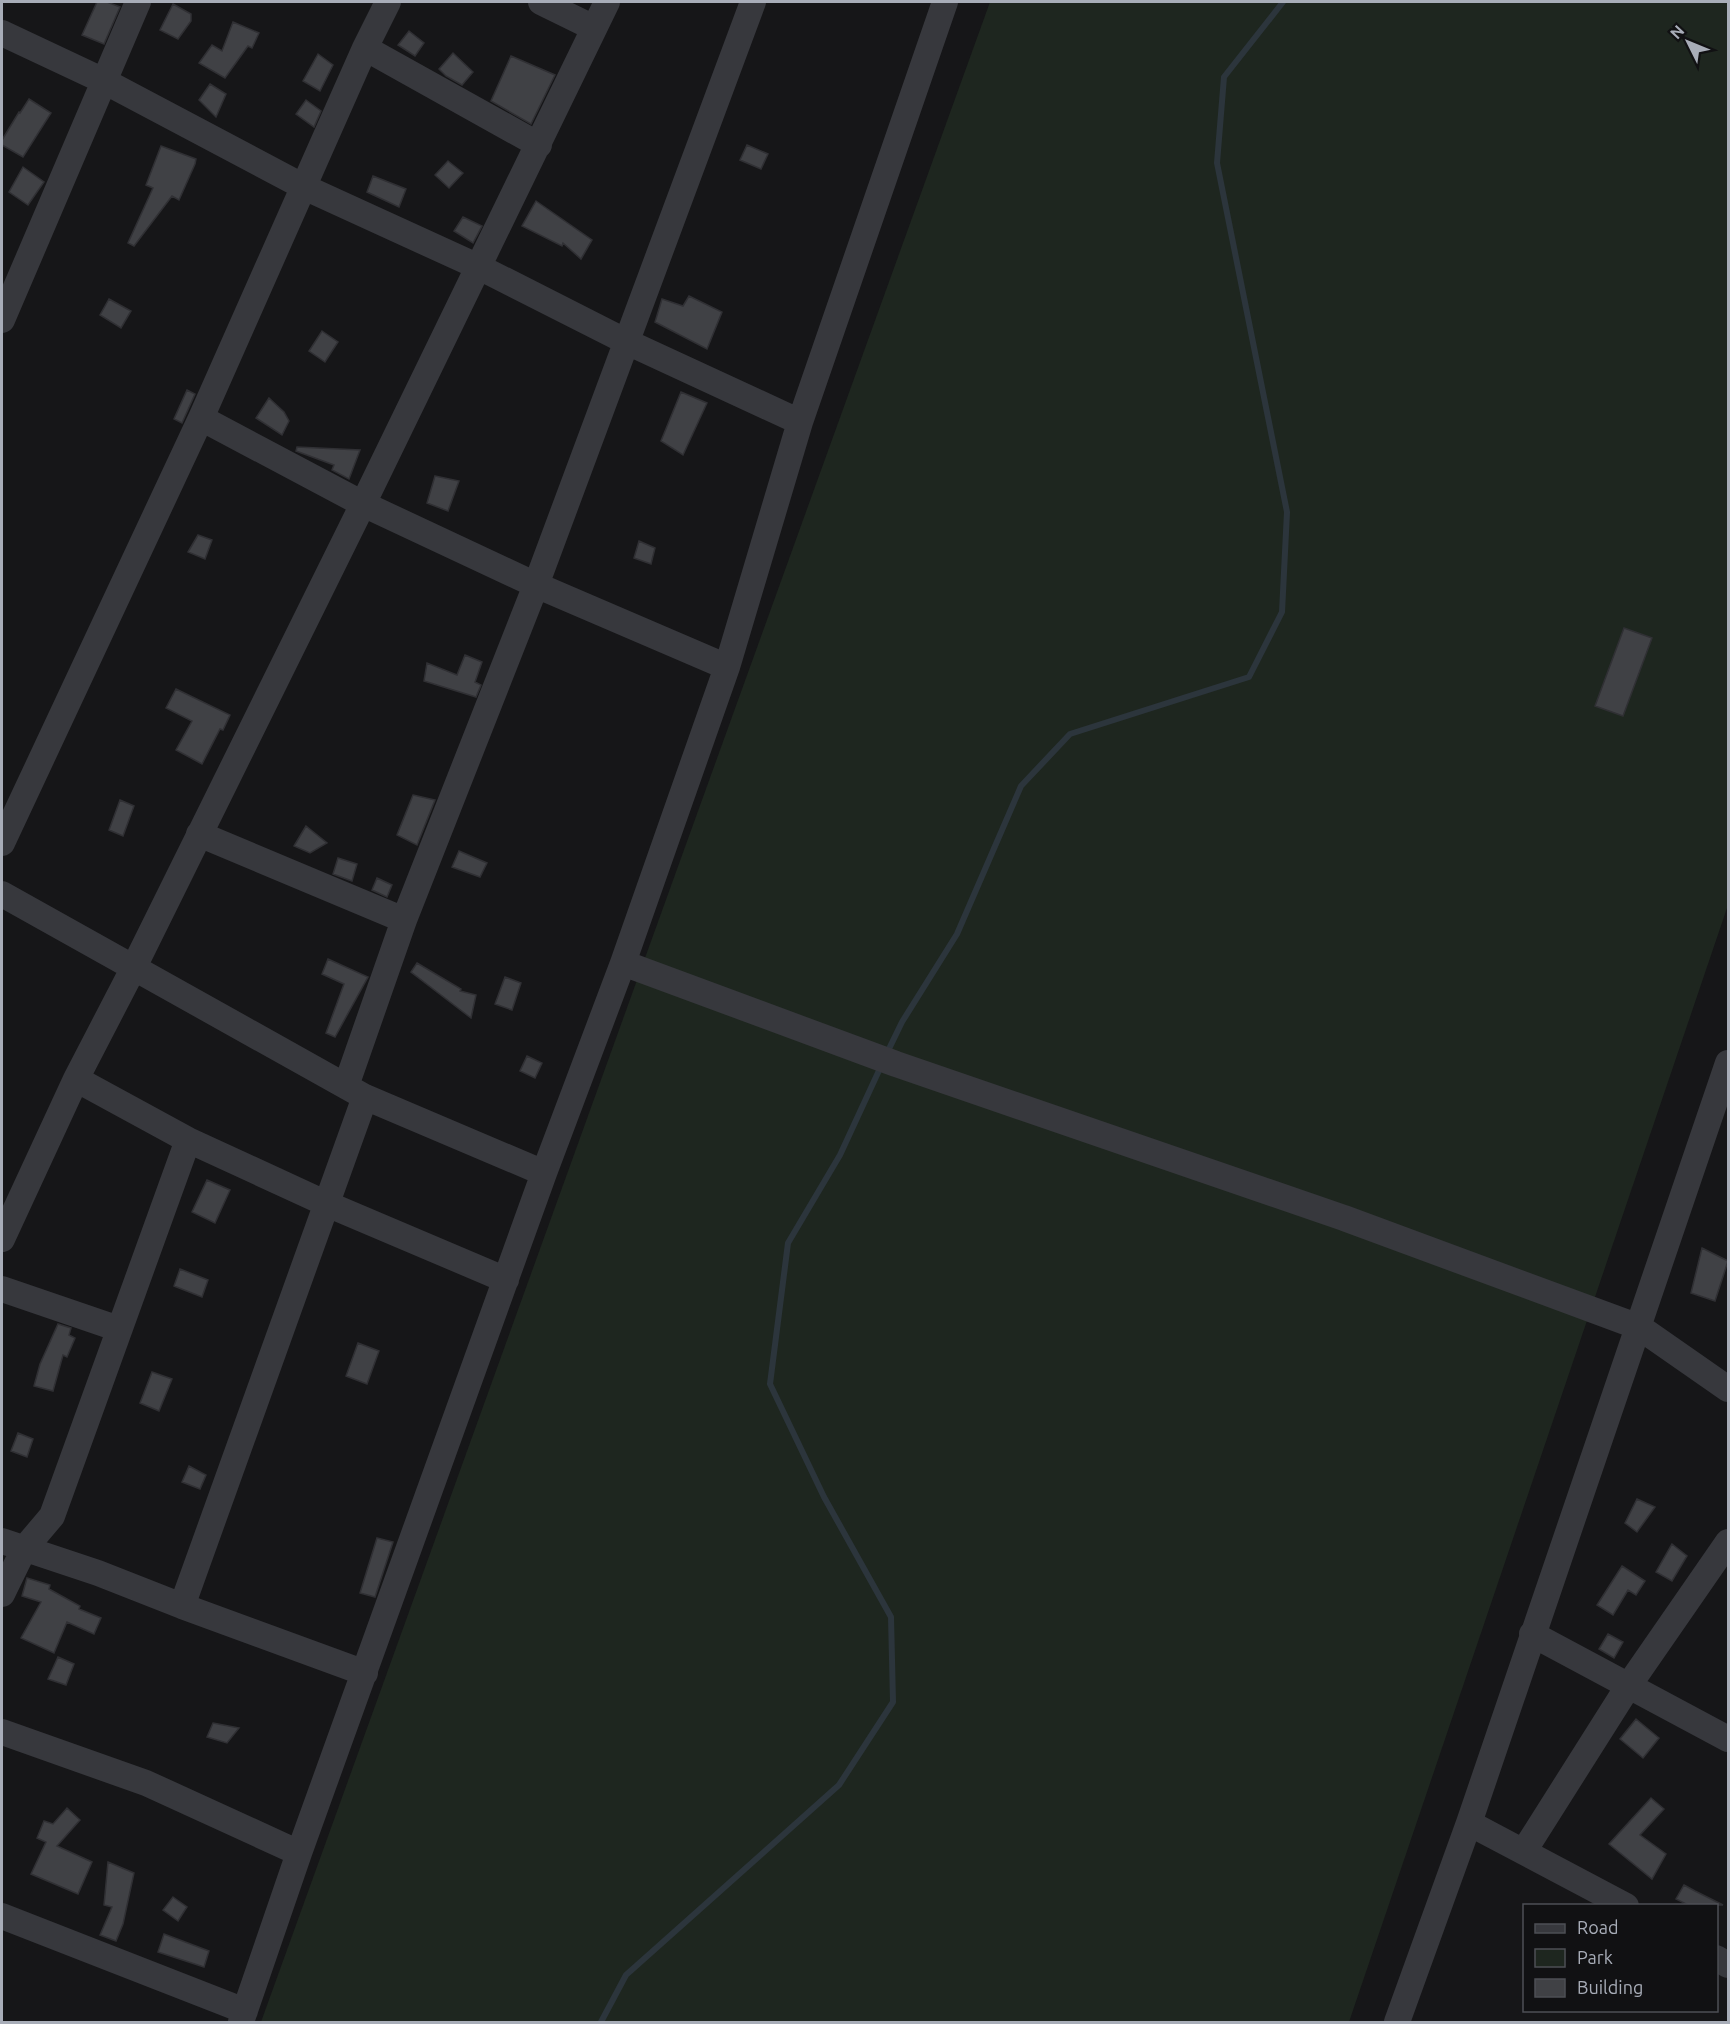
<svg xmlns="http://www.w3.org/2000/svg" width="1730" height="2024" viewBox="0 0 1730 2024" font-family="Ubuntu,sans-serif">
  <rect width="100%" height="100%" fill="#161618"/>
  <!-- green -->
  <path fill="#1e261f" d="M 990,2 L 1728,2 L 1728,905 L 1349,2022 L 261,2022 Z"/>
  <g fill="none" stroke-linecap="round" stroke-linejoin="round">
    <!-- stream -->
    <path stroke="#2c353c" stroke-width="6" d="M 886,1055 L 902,1022 L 957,934 L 1021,786 L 1070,734 L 1249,677 L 1282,612 L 1287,512 L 1217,163 L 1224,77 L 1283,2
      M 601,2022 L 626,1975 L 839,1785 L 893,1702 L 891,1617 L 824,1497 L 770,1384 L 788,1243 L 840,1155 L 882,1064"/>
  </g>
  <!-- building -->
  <path fill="#404145" stroke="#303034" stroke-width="1.5" d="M 97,2 L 107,2 L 120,7 L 104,44 L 82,35 Z
    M 173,4 L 191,14 L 191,21 L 178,39 L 160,30 Z
    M 233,22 L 259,33 L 252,48 L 248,46 L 225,78 L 199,63 L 212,45 L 222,51 Z
    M 409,31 L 424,43 L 415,56 L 398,45 Z
    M 453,53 L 473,72 L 462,85 L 446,76 L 439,69 Z
    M 318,54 L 333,65 L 320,91 L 303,81 Z
    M 511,56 L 555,75 L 531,124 L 491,101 Z
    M 210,84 L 226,94 L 216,117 L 199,100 Z
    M 29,99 L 51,113 L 23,157 L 2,145 L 2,140 L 19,112 L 20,113 Z
    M 306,100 L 321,111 L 314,127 L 296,114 Z
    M 747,145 L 768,154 L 761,169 L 740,160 Z
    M 161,146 L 196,159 L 195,164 L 179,200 L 172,196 L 134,246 L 128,243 L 153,188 L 146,185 Z
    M 448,161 L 463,173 L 449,188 L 435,175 Z
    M 23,167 L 44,182 L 28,205 L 9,192 Z
    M 373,176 L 406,189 L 399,207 L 367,192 Z
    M 536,201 L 592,240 L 581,259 L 563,243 L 562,246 L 522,226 Z
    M 463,217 L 482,226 L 473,243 L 454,231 Z
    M 689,296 L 722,312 L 707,349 L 655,322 L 662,299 L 683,306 Z
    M 109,299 L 131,311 L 121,328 L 100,315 Z
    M 322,331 L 338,342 L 325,362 L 309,351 Z
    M 187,390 L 195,394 L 182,423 L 174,419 Z
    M 681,392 L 707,403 L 683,455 L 661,441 Z
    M 269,398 L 284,412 L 289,421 L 282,435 L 256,418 Z
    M 297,447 L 360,450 L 349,479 L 332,470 L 334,465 L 296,451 Z
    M 435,476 L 459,481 L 448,511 L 427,503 Z
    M 198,535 L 212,540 L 205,559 L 188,552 Z
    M 639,541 L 655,548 L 651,564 L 634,558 Z
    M 1624,628 L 1652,638 L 1623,716 L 1595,706 Z
    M 465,655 L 482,662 L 475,682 L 481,685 L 476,697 L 424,681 L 427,663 L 457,675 Z
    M 176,689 L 230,715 L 223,730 L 220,729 L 202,764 L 176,750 L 192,721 L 166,708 Z
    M 413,795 L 435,800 L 417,845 L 397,835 Z
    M 120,800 L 134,806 L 123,836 L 109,830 Z
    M 306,826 L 327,843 L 310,853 L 294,846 Z
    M 459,851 L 487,863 L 480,877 L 452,867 Z
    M 338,858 L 357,864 L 352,881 L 333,874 Z
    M 377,878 L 392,885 L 387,897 L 372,890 Z
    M 328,959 L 368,977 L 335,1037 L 326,1033 L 344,984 L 322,974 Z
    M 417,963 L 461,989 L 460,991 L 476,995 L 471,1018 L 411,972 Z
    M 505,977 L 521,983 L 512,1010 L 495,1004 Z
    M 527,1056 L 542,1063 L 535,1078 L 520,1071 Z
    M 207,1180 L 230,1190 L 215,1223 L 192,1212 Z
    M 1702,1248 L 1728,1261 L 1715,1301 L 1691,1293 Z
    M 180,1269 L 208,1280 L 202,1297 L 174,1286 Z
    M 58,1324 L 71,1328 L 69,1335 L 75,1338 L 67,1357 L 63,1355 L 53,1391 L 34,1386 L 40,1364 Z
    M 358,1343 L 379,1351 L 367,1384 L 346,1376 Z
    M 152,1372 L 172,1379 L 159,1411 L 140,1403 Z
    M 18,1433 L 33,1439 L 27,1457 L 11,1451 Z
    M 189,1466 L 206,1475 L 200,1489 L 182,1482 Z
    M 1637,1499 L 1655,1507 L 1637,1532 L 1625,1523 Z
    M 377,1538 L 393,1542 L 375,1597 L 360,1593 Z
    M 1672,1544 L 1687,1556 L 1672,1581 L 1656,1572 Z
    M 1622,1566 L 1645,1581 L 1636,1595 L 1628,1590 L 1613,1615 L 1597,1605 Z
    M 27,1578 L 50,1585 L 49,1589 L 80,1606 L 79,1609 L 101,1618 L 94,1634 L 67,1622 L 54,1653 L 21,1638 L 41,1602 L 22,1596 Z
    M 1608,1634 L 1623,1642 L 1614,1658 L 1599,1649 Z
    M 58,1657 L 74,1664 L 66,1685 L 48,1679 Z
    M 1636,1719 L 1659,1738 L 1643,1758 L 1620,1739 Z
    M 213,1723 L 239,1728 L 227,1743 L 207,1737 Z
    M 1651,1798 L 1664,1809 L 1640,1835 L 1666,1854 L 1652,1879 L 1609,1844 Z
    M 67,1808 L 80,1820 L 57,1846 L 92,1862 L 78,1894 L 31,1874 L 46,1842 L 37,1838 L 44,1821 L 53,1824 Z
    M 108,1862 L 134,1873 L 123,1924 L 116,1941 L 100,1935 L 112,1907 L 104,1905 Z
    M 1684,1885 L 1695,1891 L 1723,1905 L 1688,1905 L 1676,1899 Z
    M 173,1897 L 187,1907 L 178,1921 L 163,1910 Z
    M 164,1934 L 209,1951 L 204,1967 L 158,1952 Z"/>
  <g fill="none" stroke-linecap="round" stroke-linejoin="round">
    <!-- minor -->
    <path stroke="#37383d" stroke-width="26" d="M 541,2 L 594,28
      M 2,33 L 104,81 L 304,187 L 479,267 L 627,342 L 800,422
      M 365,48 L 539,145
      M 2,320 L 138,2
      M 201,418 L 363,504 L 536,585 L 727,667
      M 199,834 L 404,920
      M 2,843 L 201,418 L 365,48 L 388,2
      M 2,894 L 365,1097 L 544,1173
      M 623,963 L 896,1064 L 1344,1218 L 1639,1327 L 1728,1389
      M 76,1079 L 188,1140 L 327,1204 L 506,1280
      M 346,1086 L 404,920 L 536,585 L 753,2
      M 2,1239 L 76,1079 L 133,969 L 363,504 L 607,2
      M 2,1289 L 119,1329
      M 2,1541 L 98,1573 L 182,1606 L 365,1673
      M 2,1594 L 24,1549 L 52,1516 L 188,1140
      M 182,1606 L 365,1097
      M 1532,1634 L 1728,1739
      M 2,1732 L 146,1783 L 299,1853
      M 1469,1823 L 1626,1906
      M 1524,1851 L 1629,1685 L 1728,1542
      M 2,1916 L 245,2011
      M 1716,1958 L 1728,1965
      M 241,2022 L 299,1853 L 544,1173 L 623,963 L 727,667 L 800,422 L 945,2
      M 1397,2022 L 1469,1823 L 1728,1063"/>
  </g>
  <!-- border -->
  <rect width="1730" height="2024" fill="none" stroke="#a8adb8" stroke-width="6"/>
  <!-- legend -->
  <rect x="1523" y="1904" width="195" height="108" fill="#111113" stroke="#4d4f55" stroke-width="1.5"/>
  <rect x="1535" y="1924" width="30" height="9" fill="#37383d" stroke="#4d4f55" stroke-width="1.5"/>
  <text x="1577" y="1934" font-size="18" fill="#a8adb8">Road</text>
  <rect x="1535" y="1949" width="30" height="18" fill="#1e261f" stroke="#4d4f55" stroke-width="1.5"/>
  <text x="1577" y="1964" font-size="18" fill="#a8adb8">Park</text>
  <rect x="1535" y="1979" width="30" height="18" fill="#404145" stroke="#4d4f55" stroke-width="1.5"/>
  <text x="1577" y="1994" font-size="18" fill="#a8adb8">Building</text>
  <!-- north arrow -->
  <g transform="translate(1688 42) rotate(313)" stroke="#111113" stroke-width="4.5" paint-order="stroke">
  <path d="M0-4.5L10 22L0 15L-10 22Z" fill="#a8adb8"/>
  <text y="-9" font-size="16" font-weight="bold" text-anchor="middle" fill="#a8adb8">N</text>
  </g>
</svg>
